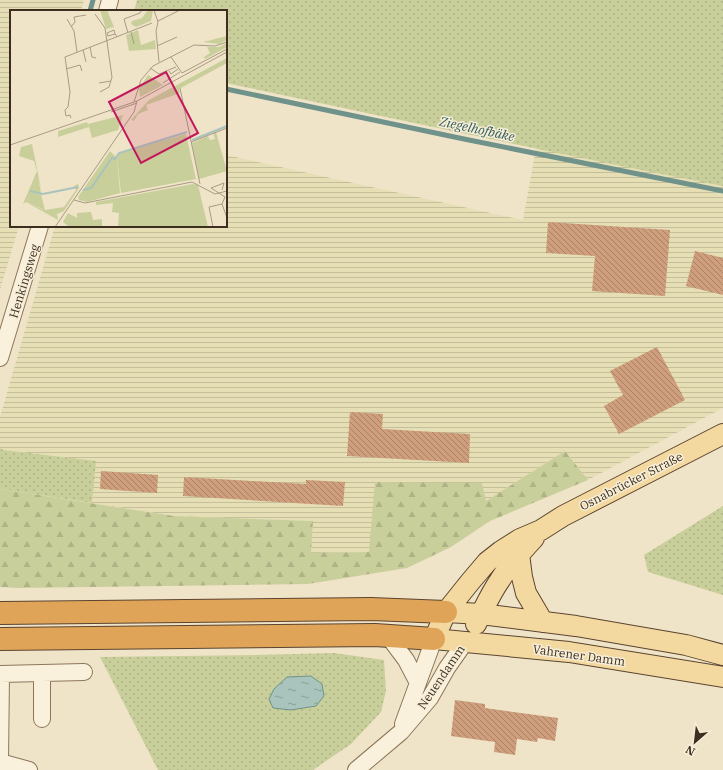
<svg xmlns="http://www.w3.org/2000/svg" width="723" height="770" viewBox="0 0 723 770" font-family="'IBM Plex Serif',serif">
  <defs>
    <pattern id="farmland-rules" width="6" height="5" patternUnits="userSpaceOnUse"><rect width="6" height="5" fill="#e6deb5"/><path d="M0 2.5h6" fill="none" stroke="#c6bf9b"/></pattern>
    <pattern id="grass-dots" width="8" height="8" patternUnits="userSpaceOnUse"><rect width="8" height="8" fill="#c9cf9b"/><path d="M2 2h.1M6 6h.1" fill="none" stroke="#aeb285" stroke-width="1.8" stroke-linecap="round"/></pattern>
    <pattern id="forest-firs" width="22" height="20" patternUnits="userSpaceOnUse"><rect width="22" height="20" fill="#c9cf9b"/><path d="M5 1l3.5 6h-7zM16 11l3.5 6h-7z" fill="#aeb285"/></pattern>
    <pattern id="water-ripples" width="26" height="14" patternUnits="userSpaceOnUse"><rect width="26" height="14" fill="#a9c4bc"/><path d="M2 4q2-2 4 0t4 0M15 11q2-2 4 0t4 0" fill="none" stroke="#8ba098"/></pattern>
    <pattern id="building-back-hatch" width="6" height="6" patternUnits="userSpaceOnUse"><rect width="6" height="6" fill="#cf9f7d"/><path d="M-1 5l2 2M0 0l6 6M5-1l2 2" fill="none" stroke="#a98266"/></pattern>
  </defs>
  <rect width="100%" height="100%" fill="#f0e4c8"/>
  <!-- farmland -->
  <path fill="url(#farmland-rules)" d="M 0,0 L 84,0 L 81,11 L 11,11 L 11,226 L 19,226 L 0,290 Z
    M 536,148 L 723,185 L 723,408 L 588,480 L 565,451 L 486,501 L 369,552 L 311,553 L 313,521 L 174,516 L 92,503 L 95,461 L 2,450 L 0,448 L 0,417 L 55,226 L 226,226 L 226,155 L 523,220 Z"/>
  <!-- grass -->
  <path fill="url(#grass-dots)" d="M 137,0 L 723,0 L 723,186 C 557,154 391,118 226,83 L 226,11 L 134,11 Z
    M 0,448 L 3,450 L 96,461 L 92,503 L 0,489 Z
    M 723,506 L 723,595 L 648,572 L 644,555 Z
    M 334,653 L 384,660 L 386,691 L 381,712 L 351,744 L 313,770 L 158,770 L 100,657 L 255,655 Z"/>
  <!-- forest -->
  <path fill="url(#forest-firs)" d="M 565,451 L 588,480 L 490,521 L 451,547 L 407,568 L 308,584 L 19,588 L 0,587 L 0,489 L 174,516 L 313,521 L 311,553 L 369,552 L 375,482 L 482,483 L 486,501 Z"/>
  <!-- water -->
  <path fill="url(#water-ripples)" stroke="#6f938a" d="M 311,676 L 322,684 L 324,696 L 316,706 L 291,710 L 273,708 L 269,699 L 274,689 L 287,677 Z"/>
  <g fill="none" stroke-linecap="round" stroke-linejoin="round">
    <!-- stream -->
    <path stroke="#6f938a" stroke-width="5" d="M 90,11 L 93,0
      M 226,89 L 464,139 L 723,191"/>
  </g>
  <!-- building -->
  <path fill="url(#building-back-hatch)" d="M 548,222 L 670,230 L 665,296 L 592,291 L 595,256 L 546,253 Z
    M 695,251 L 723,258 L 723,295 L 686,286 Z
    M 657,347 L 685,400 L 619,434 L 604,406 L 623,395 L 610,371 Z
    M 350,412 L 383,414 L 382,429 L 470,434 L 469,463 L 347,456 Z
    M 101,471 L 158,475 L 157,493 L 100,489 Z
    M 184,477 L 306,484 L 306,480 L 345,482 L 343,506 L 183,496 Z
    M 455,700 L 485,704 L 485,708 L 558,718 L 555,741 L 538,738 L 537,742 L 517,739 L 515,755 L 494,752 L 495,742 L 451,736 Z"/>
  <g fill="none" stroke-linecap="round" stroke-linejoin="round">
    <defs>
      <path id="minor" d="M 107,11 L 110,0
        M 0,358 L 40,226
        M 388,636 L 406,660 L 418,683
        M 0,674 L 84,672
        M 42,719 L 42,673
        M 403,724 L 434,639
        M 0,762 L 1,674
        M 0,762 L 29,770
        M 356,770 L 401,732 L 430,698 L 447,668 L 466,641"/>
      <path id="major" d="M 723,434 L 563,516 L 541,530 L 520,539 L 501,551 L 487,562 L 470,582 L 446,612 L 434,639 L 569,652 L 723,677
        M 519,554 L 522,577 L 526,593 L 543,622
        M 446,612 L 481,614 L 576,626 L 686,645 L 723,655
        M 476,624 C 484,609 490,594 500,580 C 509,565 522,551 534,538"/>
      <path id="highway" d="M 0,613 L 371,609 L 446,612
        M 0,639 L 375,635 L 434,639"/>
    </defs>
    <!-- minor casing -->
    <use href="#minor" stroke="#8d765c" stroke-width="18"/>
    <!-- major casing -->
    <use href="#major" stroke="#5b4430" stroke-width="22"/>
    <!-- highway casing -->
    <use href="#highway" stroke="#5b4430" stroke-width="24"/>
    <!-- minor -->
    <use href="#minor" stroke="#faf1dc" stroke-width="16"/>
    <!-- major -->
    <use href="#major" stroke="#f3d9a0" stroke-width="20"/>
    <!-- highway -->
    <use href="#highway" stroke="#e0a458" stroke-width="22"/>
  </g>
  <g text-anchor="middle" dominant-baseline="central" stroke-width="3" stroke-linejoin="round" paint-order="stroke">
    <!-- street labels -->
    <g font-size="12" fill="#3d2e20" stroke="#f7eed8">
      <text transform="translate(24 281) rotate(-73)">Henkingsweg</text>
      <text transform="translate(631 481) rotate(-27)">Osnabrücker Straße</text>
      <text transform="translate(579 655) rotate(8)">Vahrener Damm</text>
      <text transform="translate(441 677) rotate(-56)">Neuendamm</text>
    </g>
    <!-- water labels -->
    <g font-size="13" font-style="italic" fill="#2f5d5a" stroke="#f7eed8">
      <text transform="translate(477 129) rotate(12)">Ziegelhofbäke</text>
    </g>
  </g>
  <!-- overview -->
  <g transform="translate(10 10)">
    <rect width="217" height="217" fill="#f0e4c8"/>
    <path d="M 90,0 L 97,0 L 104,17 L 96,19 ZM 138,0 L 143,0 L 141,11 L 126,17 L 121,14 L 122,11 L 132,8 ZM 128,20 L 131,35 L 145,30 L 146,39 L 119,41 L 116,25 ZM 217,26 L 217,30 L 209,34 L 193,32 ZM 138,65 L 153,75 L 130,87 L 129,79 ZM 113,105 L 108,120 L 82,128 L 78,114 ZM 206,122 L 217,161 L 189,169 L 182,133 L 198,126 L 200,130 L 205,129 L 203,123 ZM 176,124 L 186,169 L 111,183 L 107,148 L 109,143 ZM 28,167 L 31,183 L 21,181 ZM 21,182 L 31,184 L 34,200 L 17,191 ZM 81,202 L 83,210 L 92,209 L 92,217 L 59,217 L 53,212 L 58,203 L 67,208 L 67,203 Z" fill="#c9cf9b"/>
    <path d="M 217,33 L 217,37 L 195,49 L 194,47 L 200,43 L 197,37 L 209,37 ZM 217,48 L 217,53 L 169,79 L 170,83 L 136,95 L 138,100 L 128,104 L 124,111 L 121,110 L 139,90 ZM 77,112 L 79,117 L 48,127 L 48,121 ZM 22,134 L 32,183 L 28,167 L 17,191 L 33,200 L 31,184 L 35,200 L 54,197 L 66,180 L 64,176 L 68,174 L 69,178 L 54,201 L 47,204 L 48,210 L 16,192 L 13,194 L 27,161 L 24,151 L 9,146 L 11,137 ZM 100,141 L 107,148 L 110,183 L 77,192 L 69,190 L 68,187 ZM 183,174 L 188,175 L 198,217 L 108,217 L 109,203 L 102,202 L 103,193 L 86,195 L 86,192 Z" fill="#c9cf9b"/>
    <path fill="none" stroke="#a9c4bc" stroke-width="2" d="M 182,130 L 217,116M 73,180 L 81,178 L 102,148 L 105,149 L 109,143 L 177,122M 20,181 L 33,184 L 68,177"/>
    <path fill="none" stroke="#a89b85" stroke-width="1" d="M 144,0 L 148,12 L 146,21 L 149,52M 85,4 L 95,18 L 102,67 L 99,77 L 90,82M 57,9 L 64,21 L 67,42M 148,11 L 170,0M 61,17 L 65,12 L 64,7 L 76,5M 121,22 L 124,34M 118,23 L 114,9 L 130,3 L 132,0M 105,24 L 98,26 L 97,23 L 104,20 L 105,24 L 106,25 L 107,27M 147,36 L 167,27M 80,37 L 82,47 L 86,48M 73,40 L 76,52M 161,47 L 172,63 L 217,39M 140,58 L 149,64 L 166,57M 56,59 L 70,55 L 72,61M 159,61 L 161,64 L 168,59M 89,73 L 101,71M 153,73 L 170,62M 170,78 L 190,174M 127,91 L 217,42M 124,92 L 131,70 L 143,56 L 184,35 L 205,36 L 217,32M 101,102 L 127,93M 61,108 L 60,105 L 56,106 L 55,100 L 58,97 L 60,82 L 55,47 L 142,13M 181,132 L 217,118M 0,135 L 127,91 L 124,102 L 45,217M 201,178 L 215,187 L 212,194 L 199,197 L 203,217M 201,178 L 214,173 L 212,180M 64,190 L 75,193 L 182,172 L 205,184 L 217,181M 212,194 L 217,208"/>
    <path fill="#c2185b" fill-opacity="0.15" stroke="#c2185b" stroke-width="2" d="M 156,62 L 188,123 L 131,153 L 99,92 Z"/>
    <rect width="217" height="217" fill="none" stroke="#3d2e20" stroke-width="2"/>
  </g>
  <!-- north arrow -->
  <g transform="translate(695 742) rotate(208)" stroke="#f7eed8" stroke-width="3" paint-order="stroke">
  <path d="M0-3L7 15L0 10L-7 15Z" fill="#3d2e20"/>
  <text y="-6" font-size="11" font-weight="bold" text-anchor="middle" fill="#3d2e20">N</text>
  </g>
</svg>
